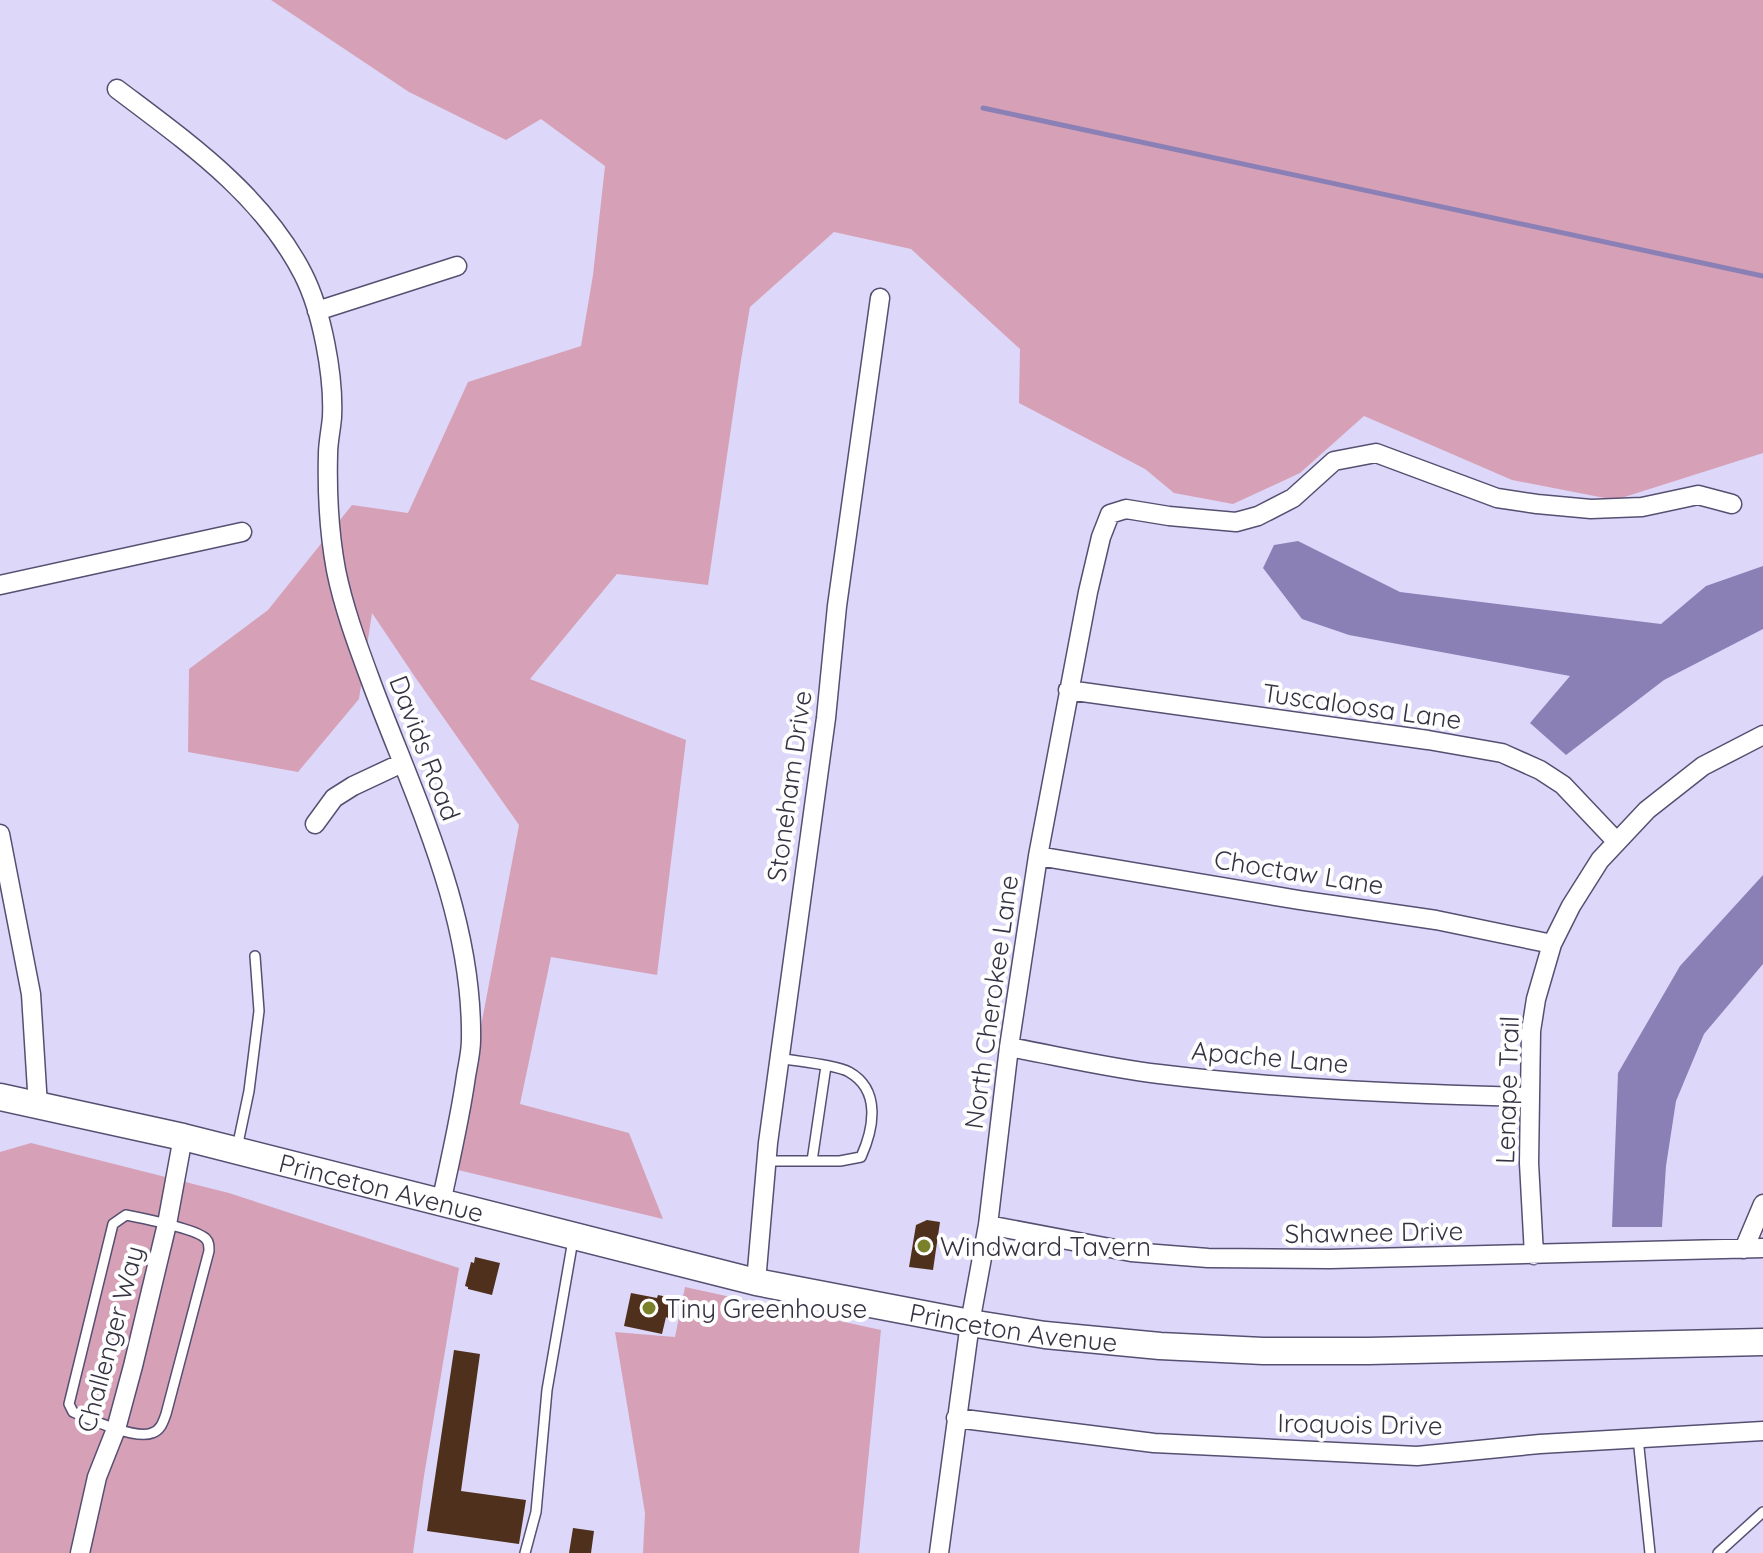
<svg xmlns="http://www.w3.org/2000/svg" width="1763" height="1553" viewBox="0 0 1763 1553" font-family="Quicksand,sans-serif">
  <rect width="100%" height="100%" fill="#ddd8f9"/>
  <!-- green -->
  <path fill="#d6a1b7" d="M 271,0 L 1763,0 L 1763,453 L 1615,500 L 1512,480 L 1364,416 L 1300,473 L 1233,504 L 1174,493 L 1145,469 L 1019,403 L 1020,349 L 911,249 L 834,232 L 750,307 L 741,360 L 708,585 L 617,574 L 530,679 L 686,740 L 657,975 L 551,957 L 520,1104 L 629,1133 L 663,1219 L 454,1169 L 519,825 L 415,677 L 372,613 L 359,699 L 298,772 L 188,752 L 189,669 L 268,610 L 352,505 L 408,513 L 468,382 L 581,346 L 593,275 L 605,166 L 541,119 L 506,140 L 409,92 Z
    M 31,1143 L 229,1193 L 459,1268 L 424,1476 L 413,1553 L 0,1553 L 0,1152 Z
    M 685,1287 L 881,1330 L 859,1553 L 643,1553 L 645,1513 L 615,1332 L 675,1337 Z"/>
  <!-- water -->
  <path fill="#8a80b6" d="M 1298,541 L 1400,592 L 1661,624 L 1706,586 L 1763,566 L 1763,629 L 1664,680 L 1566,755 L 1530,723 L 1570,676 L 1349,635 L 1302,619 L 1263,568 L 1274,545 Z
    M 1763,875 L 1763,964 L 1704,1034 L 1676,1101 L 1666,1166 L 1662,1227 L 1612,1227 L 1618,1073 L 1680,966 Z"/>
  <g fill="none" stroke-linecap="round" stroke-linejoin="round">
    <!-- stream -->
    <path stroke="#8a80b6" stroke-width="5" d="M 983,108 L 1763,276"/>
  </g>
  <!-- building -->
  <path fill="#4f301c" d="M 927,1220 L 940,1222 L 933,1270 L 909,1267 L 916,1225 Z
    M 475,1257 L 500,1263 L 492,1295 L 468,1289 L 468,1287 L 465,1286 L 471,1262 L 474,1263 Z
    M 631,1293 L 657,1298 L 658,1295 L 672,1298 L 668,1318 L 666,1317 L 662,1334 L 624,1326 Z
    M 454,1350 L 480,1354 L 461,1491 L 526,1500 L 519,1544 L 427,1531 Z
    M 573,1528 L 594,1531 L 591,1553 L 569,1553 Z"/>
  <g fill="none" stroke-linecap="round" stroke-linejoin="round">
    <defs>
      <path id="lane" d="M 237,1148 L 249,1091 L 259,1011 L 255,956
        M 767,1161 L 840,1161 L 861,1157 C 874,1128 881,1090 849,1072 C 838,1065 794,1061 779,1058
        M 812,1161 L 826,1066
        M 126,1215 C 141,1218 198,1229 206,1239 C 209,1242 209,1246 209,1251 L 166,1414 C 163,1422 161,1430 152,1433 C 136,1440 89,1419 73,1412 L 69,1404 L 113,1224 Z
        M 1638,1438 L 1650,1553
        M 525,1553 L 536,1512 L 547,1390 L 573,1240
        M 1718,1553 L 1763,1512"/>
      <path id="street" d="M 117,89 C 187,142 262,194 303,274 C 322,311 334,376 332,417 C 331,430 328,442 328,454 C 327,492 329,532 336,570 C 344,610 359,649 373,687 C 416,801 473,915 471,1040 C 471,1052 468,1064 466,1076 C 460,1119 450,1161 441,1203
        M 317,311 L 457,266
        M 0,585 L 242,532
        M 1068,690 L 1428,740 L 1502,753 L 1540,770 L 1563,785 L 1617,842
        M 315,824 L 334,798 L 353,786 L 402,763
        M 0,834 L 31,994 L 38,1106
        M 1038,856 L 1299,900 L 1436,920 L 1552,944
        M 1009,1047 C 1058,1056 1108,1068 1159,1074 C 1281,1089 1406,1094 1530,1097
        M 988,1225 L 1131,1252 L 1208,1258 L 1330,1259 L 1763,1248
        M 1744,1249 L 1763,1204
        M 1534,1255 L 1529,1163 L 1531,1031 L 1536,999 L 1552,944 L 1571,906 L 1600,860 L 1647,810 L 1703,766 L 1763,735
        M 756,1282 L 768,1143 L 826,718 L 837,606 L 880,298
        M 956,1418 L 1154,1443 L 1417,1456 L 1540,1444 L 1763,1431
        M 80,1553 L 97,1477 L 116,1429 L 133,1366 L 167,1224 L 183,1137
        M 939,1553 L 970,1323 L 988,1225 L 1009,1047 L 1038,856 L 1088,592 L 1101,537 L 1110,514 L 1126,509 L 1169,516 L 1236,522 L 1258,516 L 1293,498 L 1334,461 L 1376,453 L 1497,498 L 1537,504 L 1591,509 L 1642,507 L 1698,495 L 1732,504"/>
      <g id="secondary">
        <path id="s1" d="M 0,1097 L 183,1137 L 756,1282 L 970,1323 L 1045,1335 L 1160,1346 L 1263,1351 L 1368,1351 L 1763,1342"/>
      </g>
    </defs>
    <!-- lane casing -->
    <use href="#lane" stroke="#564f71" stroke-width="12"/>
    <!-- street casing -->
    <use href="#street" stroke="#564f71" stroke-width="21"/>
    <!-- secondary casing -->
    <use href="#secondary" stroke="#564f71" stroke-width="29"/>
    <!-- lane -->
    <use href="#lane" stroke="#fff" stroke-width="9"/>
    <!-- street -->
    <use href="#street" stroke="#fff" stroke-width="18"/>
    <!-- secondary -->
    <use href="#secondary" stroke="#fff" stroke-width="26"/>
  </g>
  <!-- markers -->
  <g fill="#7b802b" stroke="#fefefe" stroke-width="3">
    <circle cx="924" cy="1246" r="8"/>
    <circle cx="649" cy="1308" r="8"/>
  </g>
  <g text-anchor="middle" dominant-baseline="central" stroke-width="8" stroke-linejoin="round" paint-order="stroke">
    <!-- street labels -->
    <g font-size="26" fill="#353242" stroke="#fefefe">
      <text transform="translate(1362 706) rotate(8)">Tuscaloosa Lane</text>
      <text transform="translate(425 748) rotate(69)">Davids Road</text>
      <text transform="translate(789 786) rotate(-82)">Stoneham Drive</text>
      <text transform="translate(1299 872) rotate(9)">Choctaw Lane</text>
      <text transform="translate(991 1002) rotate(-82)">North Cherokee Lane</text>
      <text transform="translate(1270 1057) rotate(5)">Apache Lane</text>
      <text transform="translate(1507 1090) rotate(-88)">Lenape Trail</text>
      <text stroke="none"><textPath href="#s1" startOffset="392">Princeton Avenue</textPath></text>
      <text transform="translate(1374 1232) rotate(-1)">Shawnee Drive</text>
      <text stroke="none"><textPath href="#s1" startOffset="1040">Princeton Avenue</textPath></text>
      <text transform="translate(110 1339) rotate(-75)">Challenger Way</text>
      <text transform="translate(1360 1424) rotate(1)">Iroquois Drive</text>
    </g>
    <!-- poi labels -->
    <g font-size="26" fill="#353242" stroke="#fefefe" text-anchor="start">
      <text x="940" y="1246">Windward Tavern</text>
      <text x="665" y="1308">Tiny Greenhouse</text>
    </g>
  </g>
</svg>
